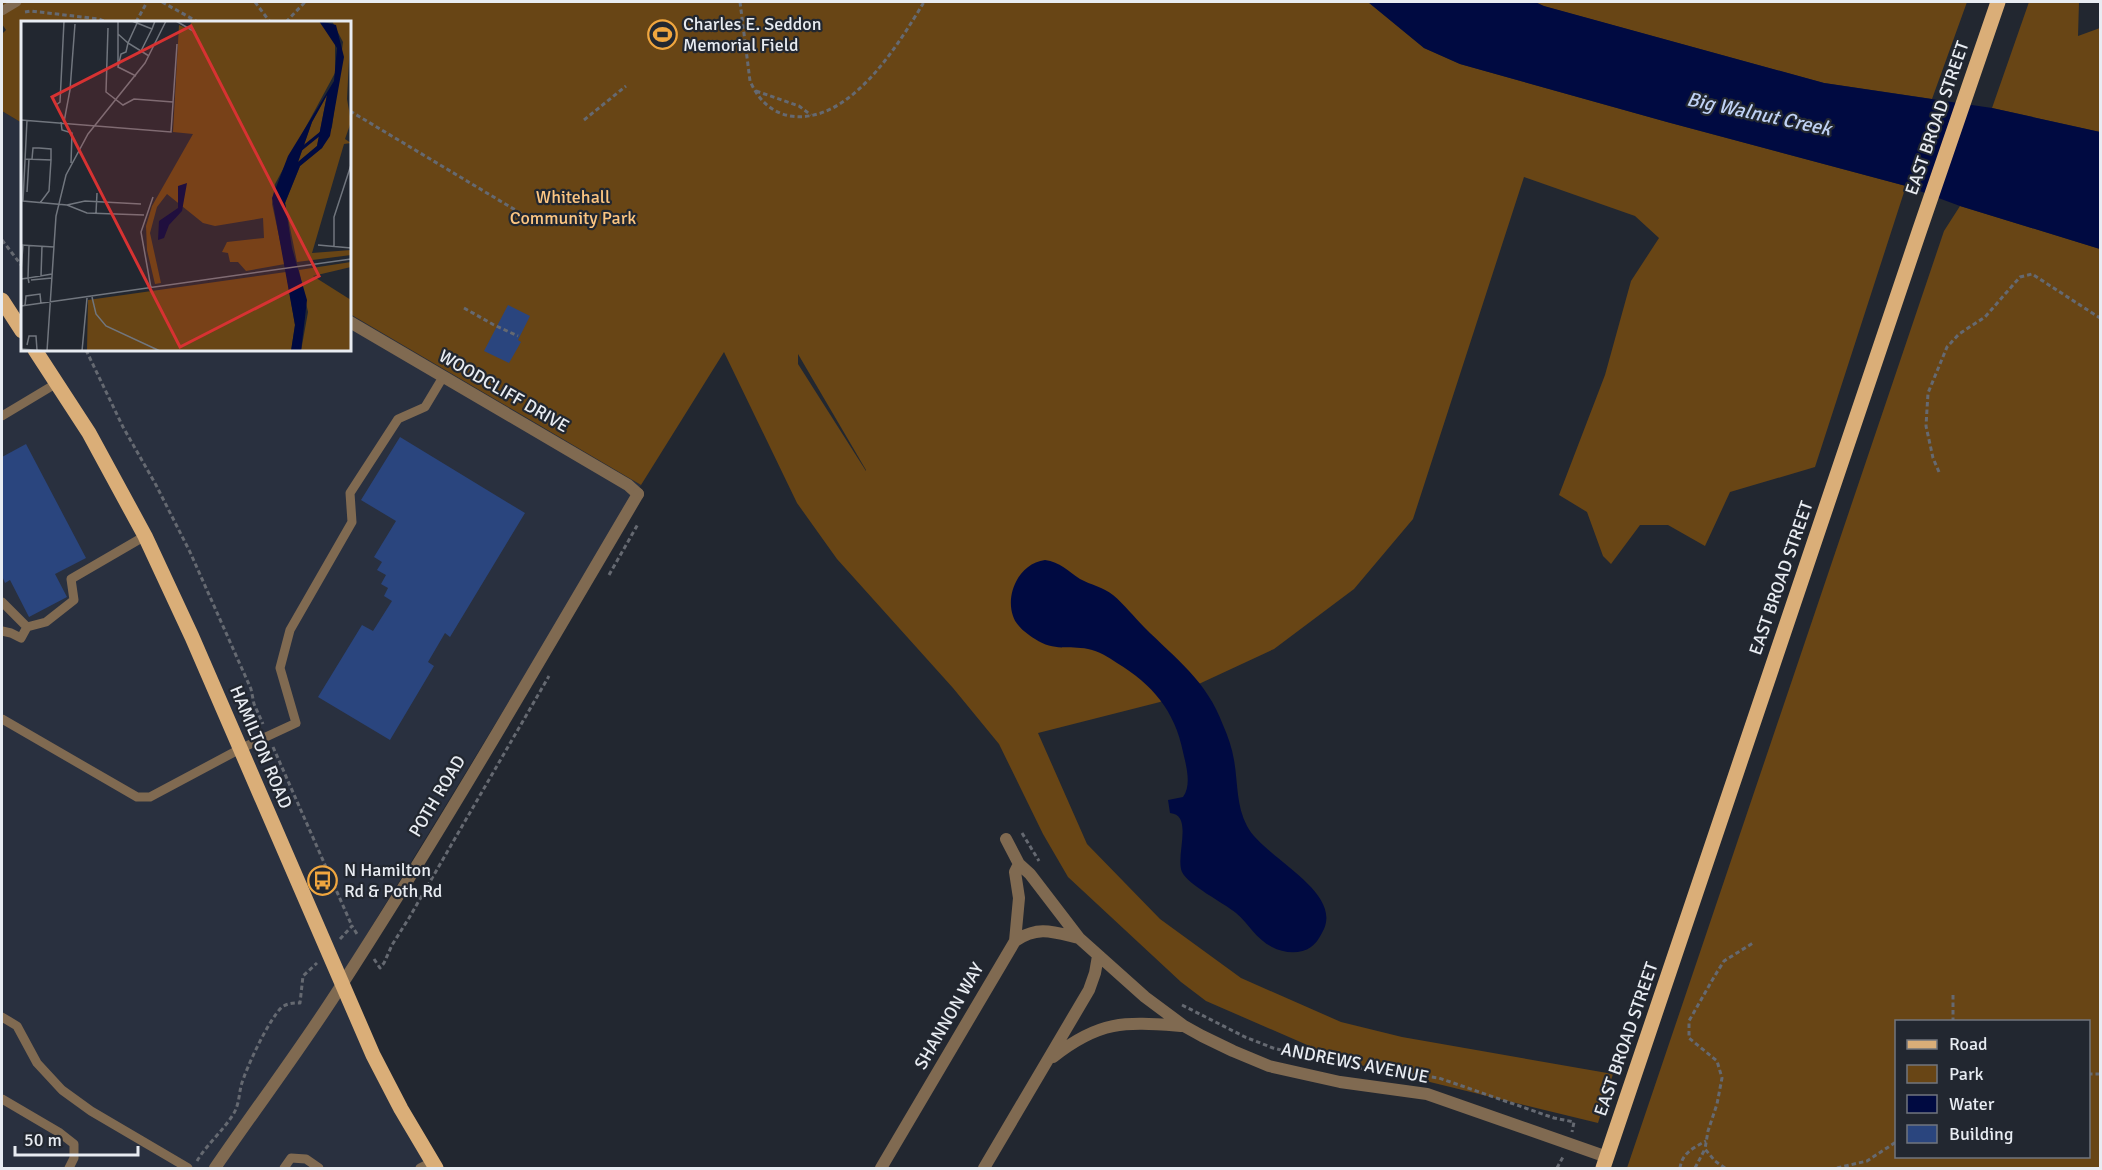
<svg xmlns="http://www.w3.org/2000/svg" width="2102" height="1170" viewBox="0 0 2102 1170" font-family="Signika,sans-serif">
  <rect width="100%" height="100%" fill="#222730"/>
  <!-- built -->
  <path fill="#29303f" d="M 2,111 L 22,123 L 22,350 L 350,350 L 350,314 L 641,485 L 336,985 L 437,1168 L 2,1168 Z"/>
  <!-- green -->
  <path fill="#684515" fill-rule="evenodd" d="M 2,2 L 1368,2 L 1424,48 L 1460,64 L 1667,122 L 1906,186 L 1815,467 L 1730,492 L 1705,546 L 1668,525 L 1640,525 L 1611,564 L 1603,556 L 1587,512 L 1559,495 L 1605,375 L 1631,281 L 1659,238 L 1635,216 L 1524,177 L 1413,519 L 1354,589 L 1274,649 L 1160,702 L 1038,733 L 1087,844 L 1160,919 L 1241,978 L 1341,1022 L 1402,1037 L 1613,1074 L 1598,1123 L 1344,1061 L 1206,1001 L 1181,982 L 1068,877 L 1043,834 L 999,744 L 953,688 L 837,559 L 797,503 L 724,352 L 641,485 L 350,314 L 350,22 L 22,22 L 22,123 L 2,111 L 2,34 L 6,30 L 2,24 ZM 798,354 L 866,470 L 866,471 L 798,364 Z
    M 1535,2 L 1967,2 L 1932,99 L 1824,83 L 1543,6 Z
    M 2029,2 L 2079,2 L 2078,36 L 2100,28 L 2100,132 L 1992,108 Z
    M 1960,206 L 2100,249 L 2100,1168 L 1627,1168 L 1944,231 ZM 1896,1022 L 2088,1022 L 2088,1156 L 1896,1156 Z"/>
  <!-- water -->
  <path fill="#000a41" d="M 1368,2 L 1535,2 L 1544,6 L 1824,83 L 1992,108 L 2100,132 L 2100,249 L 1960,206 L 1906,186 L 1667,122 L 1460,64 L 1424,48 Z
    M 1045,560 C 1060,562 1068,571 1080,579 C 1091,585 1103,587 1113,595 C 1124,604 1134,617 1144,627 C 1176,659 1207,681 1223,725 C 1228,736 1232,748 1234,760 C 1238,782 1236,805 1247,826 C 1263,857 1341,890 1324,929 C 1321,935 1317,943 1311,947 C 1300,955 1283,953 1272,947 C 1256,939 1249,924 1236,913 C 1224,903 1188,885 1182,872 C 1175,856 1194,815 1170,813 L 1168,800 L 1183,797 C 1192,785 1186,765 1183,752 C 1175,711 1152,684 1117,663 C 1108,657 1099,651 1088,649 C 1068,645 1055,652 1035,639 C 1027,634 1016,626 1013,616 C 1005,593 1020,563 1045,560 Z"/>
  <!-- building -->
  <path fill="#2a457e" d="M 508,305 L 530,316 L 518,340 L 521,342 L 509,363 L 484,351 Z
    M 400,437 L 525,513 L 450,637 L 445,633 L 428,662 L 434,666 L 390,740 L 318,697 L 362,625 L 373,631 L 392,601 L 384,596 L 388,588 L 381,584 L 386,575 L 377,570 L 382,562 L 374,557 L 396,521 L 361,500 Z
    M 26,444 L 86,558 L 55,574 L 67,597 L 29,617 L 10,580 L 5,583 L 2,576 L 2,457 Z"/>
  <g fill="none" stroke-linecap="round" stroke-linejoin="round">
    <!-- path -->
    <path stroke="#656971" stroke-width="3" stroke-dasharray="4.5 3" stroke-linecap="butt" d="M 162,2 L 198,22
      M 255,2 L 270,22
      M 740,2 L 750,81 C 758,99 770,112 790,116 C 850,125 898,45 924,2
      M 25,12 L 31,11 L 99,19 L 106,22
      M 136,22 L 147,2
      M 286,22 L 305,2
      M 756,91 L 799,106 L 811,115
      M 350,111 L 527,217
      M 584,120 L 626,86
      M 2,240 L 22,266
      M 464,308 L 494,325 L 518,336
      M 86,350 L 123,427 L 156,485 L 190,552 L 251,689 L 254,704 L 263,724
      M 1939,472 L 1933,458 L 1926,426 L 1928,393 L 1947,347 L 1959,334 L 1985,317 L 2020,277 L 2032,274 L 2100,318
      M 609,575 L 638,524
      M 273,747 L 352,926
      M 1022,833 L 1039,861
      M 340,939 L 352,926 L 357,934
      M 374,959 L 380,968 L 384,963 L 392,945 L 409,918 L 549,676
      M 1182,1005 L 1245,1037 L 1273,1048 L 1344,1066 L 1439,1078 L 1554,1118 L 1574,1122 L 1572,1132
      M 1953,1022 L 1953,994
      M 2088,1074 L 2100,1074
      M 197,1161 C 207,1144 224,1130 234,1113 C 239,1104 239,1095 241,1086 C 246,1068 269,1019 282,1007 C 288,1003 293,1003 300,1003 L 303,976 L 317,963
      M 1557,1168 L 1564,1155
      M 1680,1168 C 1682,1153 1693,1148 1706,1141
      M 1695,1168 L 1705,1149
      M 1725,1168 L 1715,1161 L 1705,1149 L 1708,1131 L 1717,1104 L 1722,1078 L 1717,1061 L 1689,1038 L 1689,1021 L 1714,977 L 1724,961 L 1753,943
      M 1837,1168 L 1867,1161 L 1896,1142"/>
    <!-- service -->
    <path stroke="#806a51" stroke-width="9" d="M 2,11 L 17,2
      M 2,416 L 57,383
      M 2,602 L 27,627 L 46,622 L 74,600 L 71,579 L 145,536
      M 2,631 L 11,633 L 21,638 L 27,627
      M 2,719 L 137,797 L 150,797 L 240,749 L 296,723 L 280,668 L 290,630 L 352,522 L 350,493 L 398,419 L 425,407 L 443,377
      M 2,1017 L 17,1026 L 37,1063 L 62,1090 L 91,1111 L 188,1168
      M 2,1099 L 60,1133 L 74,1144 L 74,1158 L 69,1168
      M 284,1168 L 291,1158 L 306,1159 L 319,1168
      M 420,1168 L 432,1162"/>
    <!-- minor -->
    <path stroke="#806a51" stroke-width="12" d="M 350,322 L 628,485 L 638,494
      M 1006,839 L 1019,864 L 1030,874 L 1079,938 L 1145,997 L 1184,1026 L 1202,1036 L 1233,1051 L 1269,1066 L 1340,1082 L 1427,1094 L 1607,1157
      M 1015,941 L 1019,898 L 1015,872 L 1019,864
      M 1053,1057 C 1101,1019 1126,1022 1183,1026
      M 881,1168 L 1015,941 C 1038,925 1054,932 1079,938
      M 984,1168 L 1089,990 L 1095,973 L 1098,956"/>
    <!-- tertiary -->
    <path stroke="#806a51" stroke-width="12" d="M 215,1168 C 256,1108 300,1050 339,989 C 444,827 540,660 638,494"/>
    <!-- primary -->
    <path stroke="#daae78" stroke-width="15" d="M 2,300 L 22,331
      M 35,350 L 89,433 L 145,536 L 192,637 L 373,1055 L 401,1109 L 436,1168
      M 1603,1168 L 1919,232 L 1998,2"/>
  </g>
  <!-- icons -->
  <defs>
    <symbol id="stadium-ring" viewBox="-11 -11 22 22"><circle r="9.5" fill="#222730" stroke="#f0a63f" stroke-width="1.5"/><path d="M0-5a6.5 5 0 1 0 0 10a6.5 5 0 1 0 0-10ZM-3.5-1.8h7v3.6h-7Z" fill="#f0a63f"/></symbol>
    <symbol id="bus-ring" viewBox="-11 -11 22 22"><circle r="9.5" fill="#222730" stroke="#f0a63f" stroke-width="1.5"/><path d="M-5-6H5V4H4V6H2V4H-2V6H-4V4H-5ZM-3.5-4V0h7V-4ZM-3.5 1.2v1.5H-2V1.2ZM2 1.2v1.5H3.5V1.2Z" fill="#f0a63f"/></symbol>
  </defs>
  <g fill-rule="evenodd">
    <use href="#stadium-ring" x="646" y="18" width="33" height="33"/>
    <use href="#bus-ring" x="306" y="864" width="33" height="33"/>
  </g>
  <g text-anchor="middle" dominant-baseline="central" stroke-width="4.5" stroke-linejoin="round" paint-order="stroke">
    <!-- poi labels -->
    <g font-size="18" fill="#e8ecf2" stroke="#222730" text-anchor="start">
      <text x="683" y="24">Charles E. Seddon<tspan x="683" dy="21">Memorial Field</tspan></text>
      <text x="344" y="870">N Hamilton<tspan x="344" dy="21">Rd &amp; Poth Rd</tspan></text>
    </g>
    <!-- street labels -->
    <g font-size="18" fill="#e8ecf2" stroke="#222730">
      <text transform="translate(1937 118) rotate(-71)">EAST BROAD STREET</text>
      <text transform="translate(504 391) rotate(30)">WOODCLIFF DRIVE</text>
      <text transform="translate(1781 578) rotate(-71)">EAST BROAD STREET</text>
      <text transform="translate(261 747) rotate(67)">HAMILTON ROAD</text>
      <text transform="translate(437 796) rotate(-59)">POTH ROAD</text>
      <text transform="translate(949 1016) rotate(-60)">SHANNON WAY</text>
      <text transform="translate(1626 1039) rotate(-71)">EAST BROAD STREET</text>
      <text transform="translate(1355 1063) rotate(11)">ANDREWS AVENUE</text>
    </g>
    <!-- park labels -->
    <g font-size="18" fill="#fdc682" stroke="#222730">
      <text x="573" y="197">Whitehall<tspan x="573" dy="21">Community Park</tspan></text>
    </g>
    <!-- water labels -->
    <g font-size="20" font-style="italic" fill="#bfd1f4" stroke="#222730">
      <text transform="translate(1759 114) rotate(12)">Big Walnut Creek</text>
    </g>
  </g>
  <!-- overview -->
  <g transform="translate(21 21)">
    <rect width="330" height="330" fill="#222730"/>
    <path d="M 171,0 L 298,0 L 314,21 L 314,52 L 254,163 L 251,183 L 264,243 L 225,250 L 217,241 L 209,241 L 207,232 L 201,231 L 206,221 L 243,217 L 242,197 L 194,205 L 182,202 L 146,173 L 136,186 L 129,212 L 140,262 L 134,263 L 126,229 L 125,205 L 131,185 L 172,113 L 152,111 L 158,4 L 167,8 ZM 311,0 L 330,0 L 326,78 L 330,101 L 324,118 L 330,122 L 323,123 L 291,232 L 330,229 L 330,234 L 276,241 L 264,182 L 279,145 L 301,127 L 311,106 L 322,21 ZM 306,74 L 296,125 L 277,141 L 291,101 ZM 330,241 L 330,246 L 292,255 L 330,279 L 330,330 L 280,330 L 287,291 L 278,249 ZM 265,251 L 274,304 L 270,330 L 66,330 L 67,279 Z" fill="#684515"/>
    <path d="M 298,0 L 315,4 L 323,36 L 309,115 L 301,127 L 279,145 L 264,182 L 271,227 L 286,279 L 280,330 L 270,330 L 274,304 L 251,177 L 267,135 L 313,60 L 316,27 ZM 306,74 L 296,125 L 277,141 L 291,101 ZM 166,162 L 161,190 L 148,204 L 143,217 L 137,219 L 138,200 L 157,187 L 157,165 Z" fill="#000a41" fill-rule="evenodd"/>
    <path fill="none" stroke="#000a41" stroke-width="3" d="M 279,129 L 300,112M 275,330 L 282,297 L 276,276"/>
    <path fill="none" stroke="#71767e" stroke-width="1.5" d="M 97,0 L 97,13 L 107,22 L 105,31 L 100,33 L 97,46 L 115,55M 111,0 L 131,8 L 134,0M 117,0 L 107,22 L 128,35M 155,0 L 174,11M 87,7 L 85,71 L 102,84 L 113,78 L 152,81M 97,13 L 97,46M 120,30 L 131,8M 35,84 L 39,81 L 43,0M 0,99 L 150,111 L 156,23M 6,99 L 2,180 L 46,184 L 66,192 L 123,194M 40,101 L 41,109 L 51,112 L 50,142M 43,101 L 49,69 L 54,3M 4,138 L 30,139 L 28,170 L 19,182M 11,138 L 12,127 L 18,127 L 30,128 L 30,139M 6,171 L 8,138M 46,184 L 64,180 L 120,183M 75,192 L 76,172M 0,224 L 33,226M 297,224 L 330,227M 313,225 L 313,196 L 330,144M 0,250 L 2,224M 20,255 L 21,225M 0,258 L 7,257 L 8,225M 10,259 L 31,257M 8,262 L 7,257 L 31,253M 130,267 L 120,211 L 132,176M 71,276 L 75,293 L 85,305 L 139,330M 0,285 L 330,238M 4,285 L 5,275 L 19,273 L 20,283M 6,324 L 8,315 L 15,315 L 16,329M 0,328 L 25,330M 26,330 L 35,195 L 45,154 L 67,113 L 124,42 L 145,0M 61,330 L 66,277"/>
    <path fill="#d73232" fill-opacity="0.15" stroke="#d73232" stroke-width="3" d="M 170,5 L 298,255 L 159,326 L 31,76 Z"/>
    <rect width="330" height="330" fill="none" stroke="#e8ecf2" stroke-width="3"/>
  </g>
  <!-- border -->
  <rect width="2102" height="1170" fill="none" stroke="#e8ecf2" stroke-width="6"/>
  <!-- legend -->
  <rect x="1895" y="1020" width="195" height="138" fill="#222730" stroke="#71767e" stroke-width="1.5"/>
  <rect x="1907" y="1040" width="30" height="9" fill="#daae78" stroke="#71767e" stroke-width="1.5"/>
  <text x="1949" y="1050" font-size="18" fill="#e8ecf2">Road</text>
  <rect x="1907" y="1065" width="30" height="18" fill="#684515" stroke="#71767e" stroke-width="1.5"/>
  <text x="1949" y="1080" font-size="18" fill="#e8ecf2">Park</text>
  <rect x="1907" y="1095" width="30" height="18" fill="#000a41" stroke="#71767e" stroke-width="1.5"/>
  <text x="1949" y="1110" font-size="18" fill="#e8ecf2">Water</text>
  <rect x="1907" y="1125" width="30" height="18" fill="#2a457e" stroke="#71767e" stroke-width="1.5"/>
  <text x="1949" y="1140" font-size="18" fill="#e8ecf2">Building</text>
  <!-- scale -->
  <path d="M15 1146v9h123v-9" fill="none" stroke="#e8ecf2" stroke-width="3"/>
  <text x="24" y="1146" font-size="18" fill="#e8ecf2" stroke="#222730" stroke-width="4.5" paint-order="stroke">50 m</text>
</svg>
